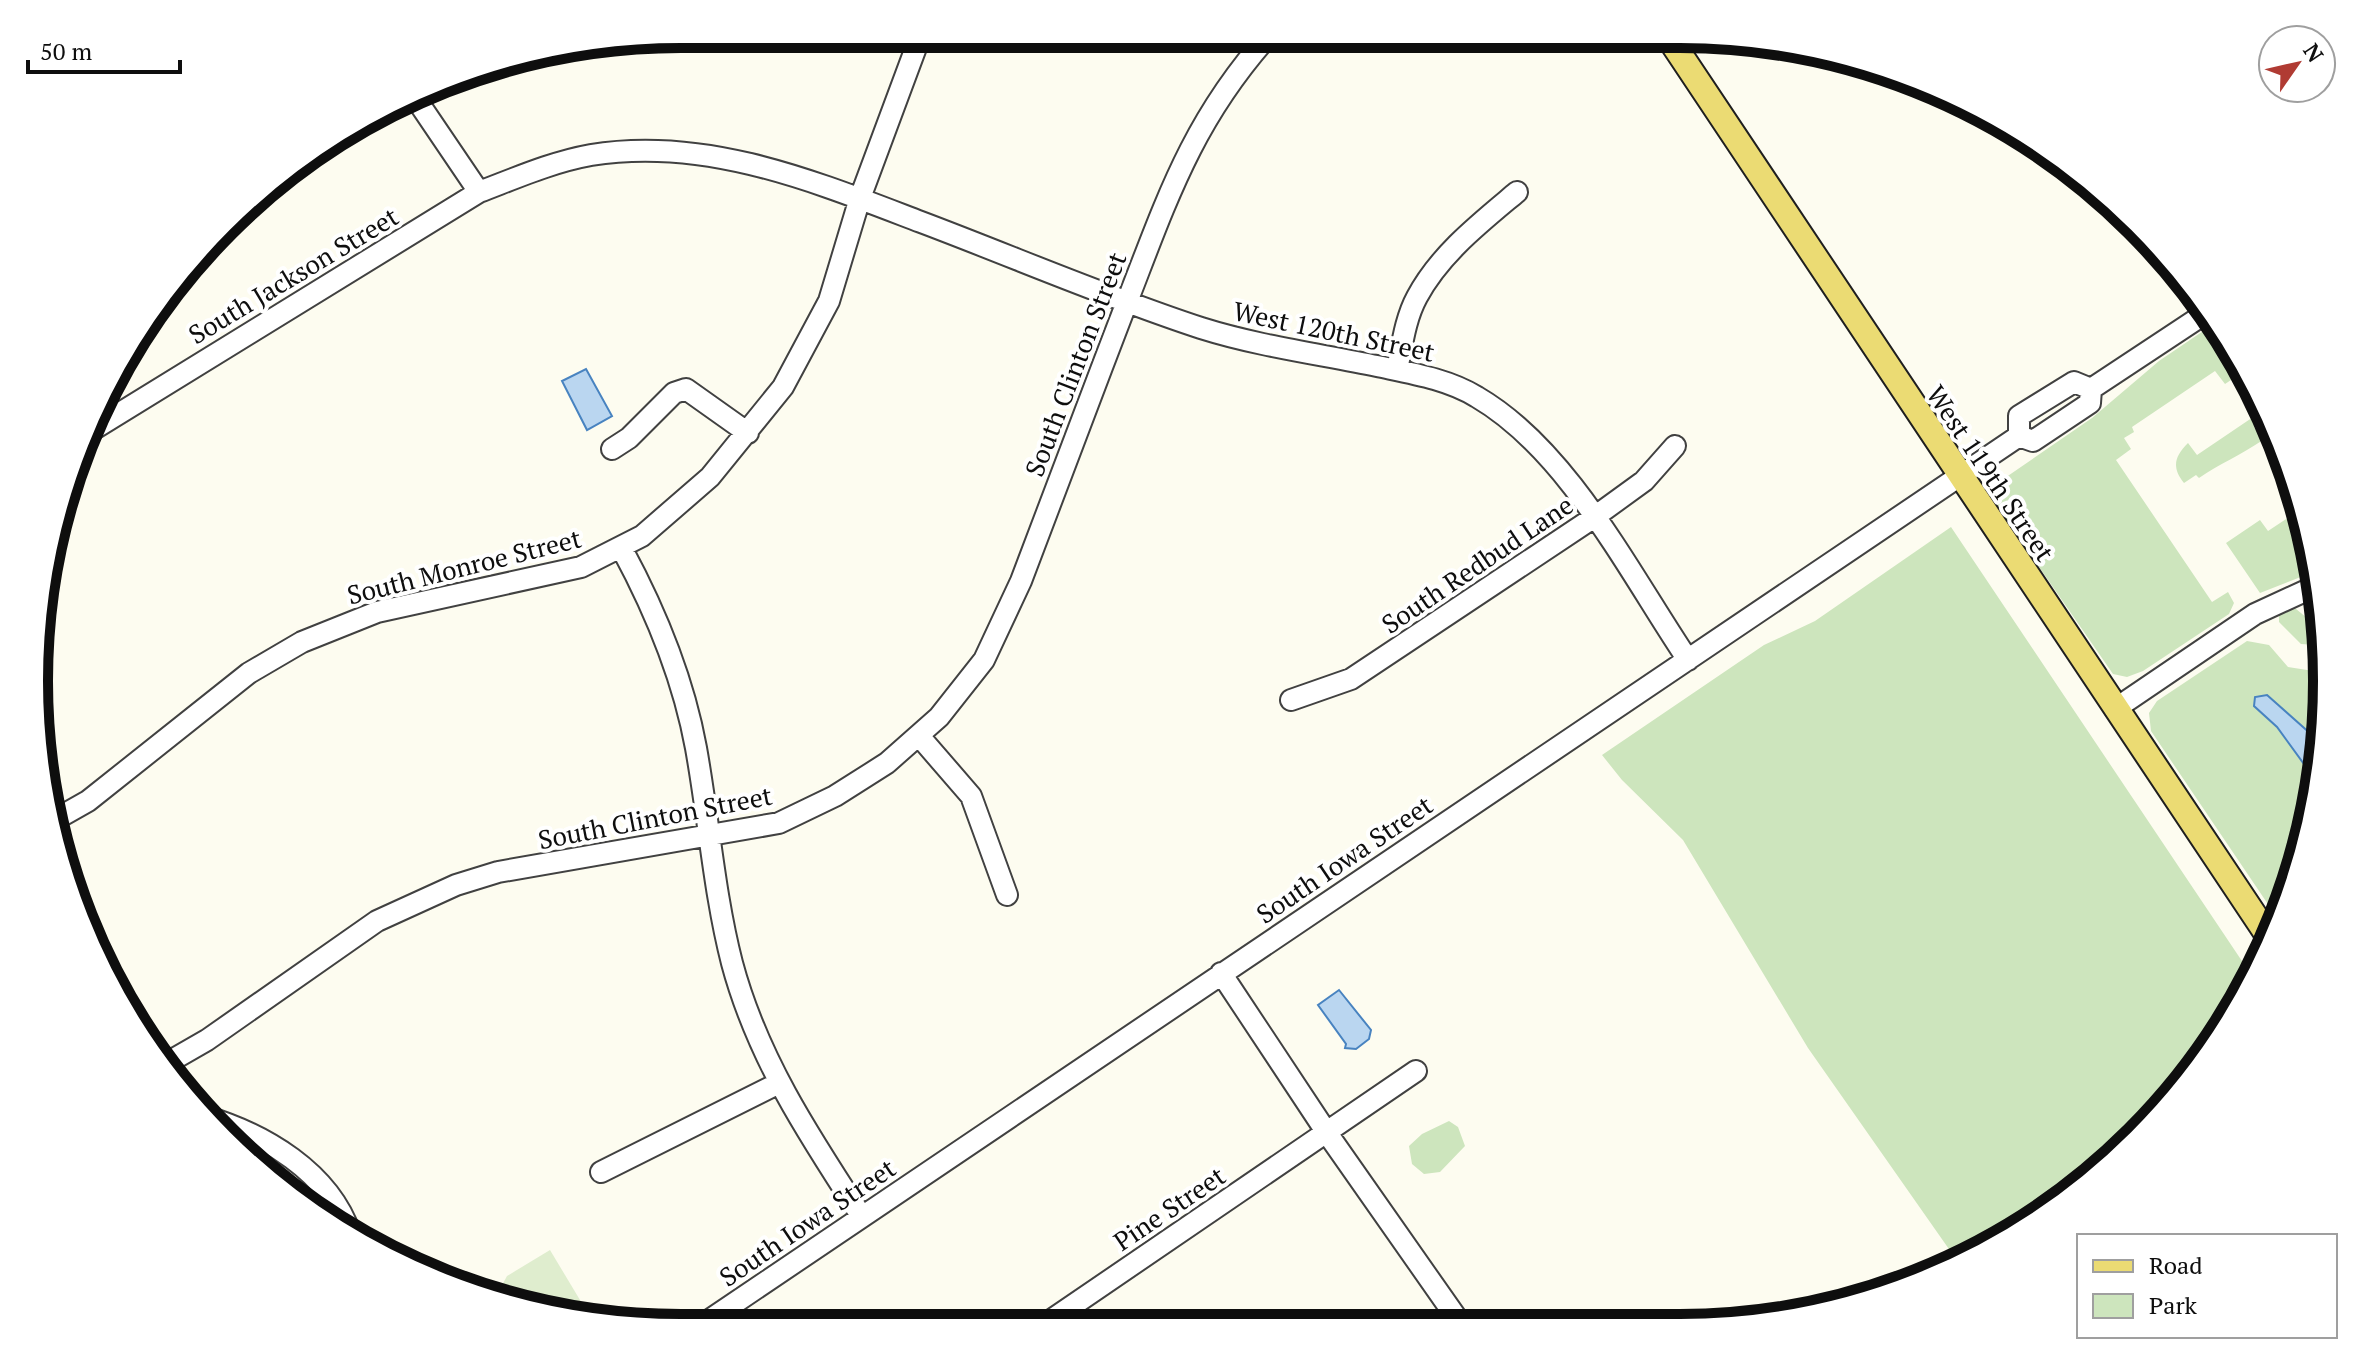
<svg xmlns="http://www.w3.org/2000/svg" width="2361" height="1362" viewBox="0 0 2361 1362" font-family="'PT Serif',serif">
  <rect width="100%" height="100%" fill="#fdfcf0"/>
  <!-- green -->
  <path fill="#cde5bd" d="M 2218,321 L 2236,356 L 2224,365 L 2234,378 L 2225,384 L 2215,371 L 2132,427 L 2134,432 L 2124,438 L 2131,449 L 2116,460 L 2212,602 L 2228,592 L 2234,603 L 2229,614 L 2143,671 L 2127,677 L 2113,674 L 1999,509 L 1995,495 L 1999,482 L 2092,418 L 2159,361 Z
    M 2265,409 L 2269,417 L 2254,427 L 2263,440 C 2241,455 2219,464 2199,478 L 2196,475 L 2184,483 C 2171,467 2175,456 2188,443 L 2197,455 Z
    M 2301,509 L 2316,571 L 2260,593 L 2226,543 L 2260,520 L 2268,531 Z
    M 1951,527 L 2252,976 C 2241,998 2231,1022 2217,1041 C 2154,1131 2058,1216 1958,1262 L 1808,1048 L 1683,840 L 1622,780 L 1602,755 L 1764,645 L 1815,621 Z
    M 2290,604 L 2307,618 L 2320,613 L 2321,622 L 2310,627 L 2316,645 L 2301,644 L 2279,622 L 2279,610 Z
    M 2247,641 L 2269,645 L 2288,667 L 2326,673 L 2315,807 L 2280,922 L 2151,731 L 2149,713 L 2157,701 Z
    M 1449,1121 L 1458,1127 L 1465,1146 L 1440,1172 L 1424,1174 L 1412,1164 L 1409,1146 L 1422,1134 Z"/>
  <!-- pitch -->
  <path fill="#dfedce" d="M 550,1250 L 589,1315 L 589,1317 L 495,1298 L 507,1276 Z"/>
  <!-- water -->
  <path fill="#bad6f0" stroke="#4883c0" stroke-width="2" d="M 586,369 L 612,416 L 587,430 L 562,381 Z
    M 2267,695 L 2321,743 L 2317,782 L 2277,727 L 2254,706 L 2255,697 Z
    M 1339,990 L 1371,1030 L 1369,1039 L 1356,1049 L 1345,1048 L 1346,1044 L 1318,1005 Z"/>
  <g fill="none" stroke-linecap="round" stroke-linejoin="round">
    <defs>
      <path id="minor" d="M 416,99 L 479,192
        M 1397,370 C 1402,346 1405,319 1417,297 C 1440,254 1480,223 1517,192
        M 2091,389 L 2209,311
        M 94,429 L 479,192 C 516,178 552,162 591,155 C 706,136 816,182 921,222 C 1014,257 1106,297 1201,328 C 1258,346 1319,354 1377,366 C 1410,373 1448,379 1477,397 C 1568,450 1630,574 1688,660
        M 2019,436 L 2019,416 L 2074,382 L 2091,389
        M 2019,436 L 2033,441 L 2090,403 L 2091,389
        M 612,449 L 629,438 L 674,393 L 686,389 L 748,433
        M 622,549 C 656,612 683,677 696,748 C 709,820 714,893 732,963 C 757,1057 809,1136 862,1217
        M 1291,700 L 1351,679 L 1593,518 L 1644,481 L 1675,446
        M 2115,709 L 2255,614 L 2318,585
        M 920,737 L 971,796 L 1007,895
        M 58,818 L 88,801 L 249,673 L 302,642 L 377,612 L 581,567 L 642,536 L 710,477 L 783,387 L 829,301 L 860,198 L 921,34
        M 1221,973 L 1327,1133 L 1463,1327
        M 167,1063 L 207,1040 L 377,921 L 456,885 L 498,872 L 779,823 L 835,796 L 887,763 L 939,717 L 984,660 L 1021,581 C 1056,489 1090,398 1125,307 C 1166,202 1191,122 1269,35
        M 204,1116 C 265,1134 329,1172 350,1233
        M 601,1172 L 779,1083
        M 699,1327 L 2019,436
        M 1041,1327 L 1416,1071"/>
      <path id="major" d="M 1667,35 L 2271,940"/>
    </defs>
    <!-- minor casing -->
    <use href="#minor" stroke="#414141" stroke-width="24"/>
    <!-- major casing -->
    <use href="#major" stroke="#1f1f1f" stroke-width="28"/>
    <!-- minor -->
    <use href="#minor" stroke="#fff" stroke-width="20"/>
    <!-- major -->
    <use href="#major" stroke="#ebdb73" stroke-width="24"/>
  </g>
  <g text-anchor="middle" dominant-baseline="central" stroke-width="8" stroke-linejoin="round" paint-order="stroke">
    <!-- street labels -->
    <g font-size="26" fill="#0e0e0e" stroke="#fff">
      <text transform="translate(293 275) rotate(-31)">South Jackson Street</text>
      <text transform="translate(1334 331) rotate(12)">West 120th Street</text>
      <text transform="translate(1075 364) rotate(-69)">South Clinton Street</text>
      <text transform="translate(1991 473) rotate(56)">West 119th Street</text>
      <text transform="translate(1477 564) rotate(-34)">South Redbud Lane</text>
      <text transform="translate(464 566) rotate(-14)">South Monroe Street</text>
      <text transform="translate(655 817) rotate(-11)">South Clinton Street</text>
      <text transform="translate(1344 859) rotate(-34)">South Iowa Street</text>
      <text transform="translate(1169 1208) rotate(-34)">Pine Street</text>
      <text transform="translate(807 1222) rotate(-34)">South Iowa Street</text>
    </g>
  </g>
  <!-- crop -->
  <path d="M0 0H2361V1362H0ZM681 48H1680A633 633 0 0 1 2313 681V681A633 633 0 0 1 1680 1314H681A633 633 0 0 1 48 681V681A633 633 0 0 1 681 48Z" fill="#fff" fill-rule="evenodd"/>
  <path fill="none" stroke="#0e0e0e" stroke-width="10" d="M681 48H1680A633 633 0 0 1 2313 681V681A633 633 0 0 1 1680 1314H681A633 633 0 0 1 48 681V681A633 633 0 0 1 681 48Z"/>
  <!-- legend -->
  <rect x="2077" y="1234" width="260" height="104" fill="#ffffff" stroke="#9f9f9f" stroke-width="2"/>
  <rect x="2093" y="1260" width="40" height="12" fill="#ebdb73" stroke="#9f9f9f" stroke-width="2"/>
  <text x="2149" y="1274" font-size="24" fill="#0e0e0e">Road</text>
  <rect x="2093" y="1294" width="40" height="24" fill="#cde5bd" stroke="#9f9f9f" stroke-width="2"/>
  <text x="2149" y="1314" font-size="24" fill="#0e0e0e">Park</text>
  <!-- north arrow -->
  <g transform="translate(2297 64) rotate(56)"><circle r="38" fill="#ffffff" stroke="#9f9f9f" stroke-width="2"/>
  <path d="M0-6L14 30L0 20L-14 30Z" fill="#b03b33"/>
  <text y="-12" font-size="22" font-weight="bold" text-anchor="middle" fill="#0e0e0e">N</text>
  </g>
  <!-- scale -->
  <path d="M28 60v12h152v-12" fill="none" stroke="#0e0e0e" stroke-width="4"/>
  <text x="40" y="60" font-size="24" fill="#0e0e0e" stroke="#ffffff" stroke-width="6" paint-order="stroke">50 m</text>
</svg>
